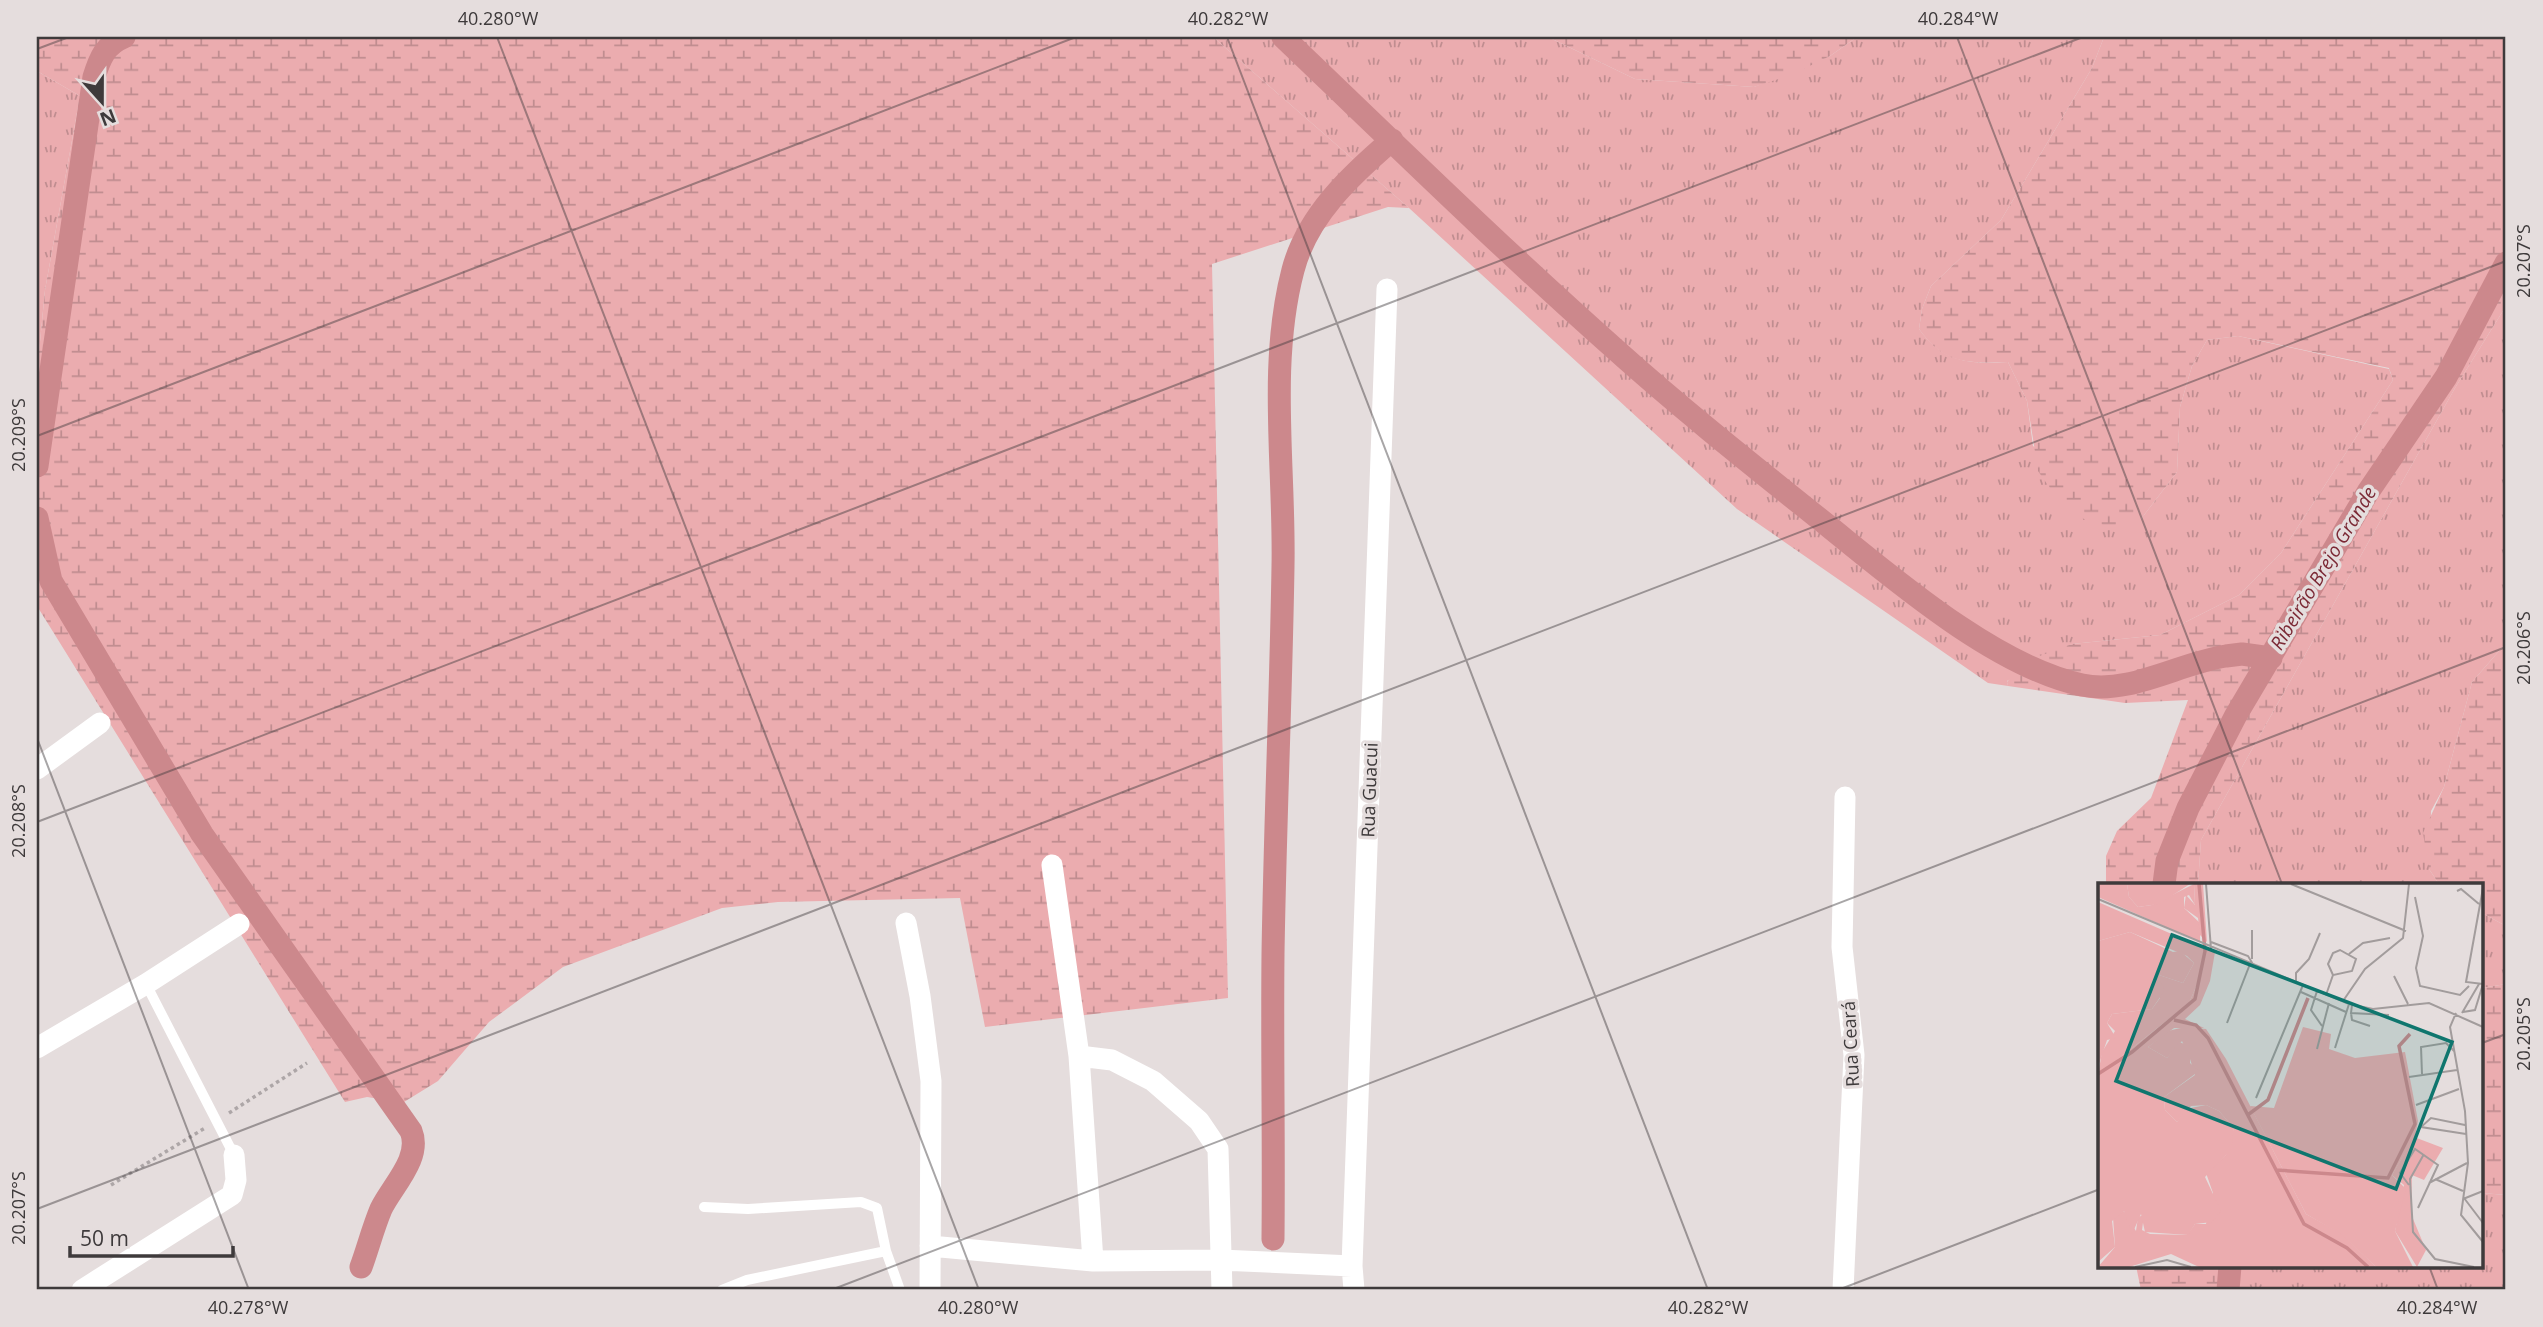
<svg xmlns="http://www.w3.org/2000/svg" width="2543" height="1327" viewBox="0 0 2543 1327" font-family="'Open Sans',sans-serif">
  <defs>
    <pattern id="grass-tufts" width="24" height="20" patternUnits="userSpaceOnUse" patternTransform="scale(1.75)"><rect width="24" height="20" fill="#ebacaf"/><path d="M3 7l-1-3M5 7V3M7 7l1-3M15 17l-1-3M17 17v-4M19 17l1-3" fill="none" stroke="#c08d90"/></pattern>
    <pattern id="wetland-marsh" width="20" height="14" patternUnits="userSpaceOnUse" patternTransform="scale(1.75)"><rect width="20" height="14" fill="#ebacaf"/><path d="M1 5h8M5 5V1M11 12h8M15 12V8" fill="none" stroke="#c08d90"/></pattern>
  </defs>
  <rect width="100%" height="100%" fill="#e5dddd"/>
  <!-- grass -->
  <path fill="url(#grass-tufts)" d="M 1213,37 L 1548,37 L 1635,79 L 1754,87 L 1830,56 L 1857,37 L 2104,37 L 2092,68 L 2001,220 L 1931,286 L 1922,309 L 1919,329 C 1944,363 1968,364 2008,362 L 2027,401 L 2033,446 L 2141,519 L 2177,472 L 2180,407 L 2192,366 L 2207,340 L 2238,336 L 2389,369 L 2393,380 L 2281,553 L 2239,595 L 2160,635 L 2072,644 L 2007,681 L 2008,686 L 1988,683 L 1737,509 L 1409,208 Z
    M 37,71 L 80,96 L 45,290 L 37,373 Z
    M 2506,306 L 2506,643 L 2472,682 L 2444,787 L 2431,811 L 2429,869 L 2439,884 L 2198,884 L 2201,840 L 2455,388 Z
    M 2482,913 L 2506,926 L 2506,984 L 2482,988 Z
    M 2482,1193 L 2506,1195 L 2506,1290 L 2239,1290 L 2232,1266 L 2482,1266 Z"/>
  <!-- wetland -->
  <path fill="url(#wetland-marsh)" d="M 37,37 L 1213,37 L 1409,208 L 1388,207 L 1212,264 L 1228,998 L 985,1027 L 960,898 L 778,902 L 722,908 L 563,967 L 489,1022 L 438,1081 L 404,1102 L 367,1097 L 345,1102 L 37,606 L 37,373 L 45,290 L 80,96 L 37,71 Z
    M 1548,37 L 1857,37 L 1830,56 L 1791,75 L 1754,87 L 1635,79 Z
    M 2104,37 L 2506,37 L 2506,306 L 2455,388 L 2201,840 L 2198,884 L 2106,884 L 2106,856 L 2117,831 L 2151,798 L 2188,700 L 2125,703 L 2008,686 L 2007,682 L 2023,662 L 2072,644 L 2160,635 L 2239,595 L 2281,553 L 2393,380 L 2389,368 L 2238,336 L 2207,340 L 2192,366 L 2180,407 L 2177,472 L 2141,519 L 2114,527 L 2088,522 L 2059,501 L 2038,471 L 2027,401 L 2008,362 C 1967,363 1945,365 1919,329 L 1922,309 L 1931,286 L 2001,220 L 2092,68 Z
    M 2506,643 L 2506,926 L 2482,913 L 2482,884 L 2439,884 L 2429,869 L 2423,833 L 2444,787 L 2472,682 Z
    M 2506,984 L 2506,1195 L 2482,1193 L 2482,988 Z
    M 2136,1266 L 2232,1266 L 2239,1290 L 2141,1290 Z"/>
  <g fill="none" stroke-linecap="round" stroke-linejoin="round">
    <!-- canal -->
    <path stroke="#cc888c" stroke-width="23" d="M 1283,37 C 1393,142 1502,249 1616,350 C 1684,411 1756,468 1827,525 C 1894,579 1996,667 2082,685 C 2130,695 2179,663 2226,656 L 2242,654 L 2271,658
      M 37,466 L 94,77 C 100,58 105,45 124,37
      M 37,518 L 51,581 L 202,834 L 411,1131 C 422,1158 392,1186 381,1209 C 373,1228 368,1248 361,1267
      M 2164,884 L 2167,861 L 2188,808 L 2236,715 L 2368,492 L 2446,377 L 2506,263
      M 1273,1239 C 1274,1144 1272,1049 1273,954 C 1275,824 1281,695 1283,566 C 1285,469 1268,365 1293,270 C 1307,216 1351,175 1392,140
      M 2228,1290 L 2230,1266"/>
    <!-- path -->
    <path stroke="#ada6a7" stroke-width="3.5" stroke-dasharray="3.5 3.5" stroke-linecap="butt" d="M 229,1113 L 307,1063
      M 111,1185 L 205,1128"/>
    <!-- lane -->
    <path stroke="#fff" stroke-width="10" d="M 146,984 L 234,1155
      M 704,1207 L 748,1209 L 861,1202 L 877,1208 L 886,1251
      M 722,1290 L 747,1280 L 886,1251 L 900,1290"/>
    <!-- street -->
    <path stroke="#fff" stroke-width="21" d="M 37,769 L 100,723
      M 1052,865 L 1079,1056 L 1093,1261
      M 906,923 L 920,996 L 931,1081 L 930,1290
      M 37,1048 L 146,984 L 239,924
      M 1079,1056 L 1112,1060 L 1153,1081 L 1199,1121 L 1218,1149 L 1222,1290
      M 930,1246 L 1093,1261 L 1220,1260 L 1352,1266
      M 82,1290 L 232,1195 L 236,1180 L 234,1155
      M 1354,1290 L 1352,1266 L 1387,289
      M 1843,1290 L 1854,1055 L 1842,947 L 1845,797"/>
  </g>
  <!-- ticks -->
  <path fill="none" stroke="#3e3a3b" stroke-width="2" stroke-opacity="0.45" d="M 497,37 L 979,1290M 1227,37 L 1708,1290M 1957,37 L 2282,884M 37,49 L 69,37M 37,436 L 1076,37M 37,738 L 249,1290M 37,822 L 2083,37M 2482,1043 L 2506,1034M 37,1209 L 2506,261M 2429,1266 L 2438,1290M 831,1290 L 2506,647M 1838,1290 L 2100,1189"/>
  <g text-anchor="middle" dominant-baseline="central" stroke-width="7" stroke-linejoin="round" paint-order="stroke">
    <!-- street labels -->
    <g font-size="18" fill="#3e3a3b" stroke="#e5dddd">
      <text transform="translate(1369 790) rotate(-88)">Rua Guacui</text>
      <text transform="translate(1850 1044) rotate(-93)">Rua Ceará</text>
    </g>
    <!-- water labels -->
    <g font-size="19" font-style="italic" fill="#7b2935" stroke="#e5dddd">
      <text transform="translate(2323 568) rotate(-59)">Ribeirão Brejo Grande</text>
    </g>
  </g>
  <!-- overview -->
  <g transform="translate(2098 883)">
    <rect width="385" height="385" fill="#e5dddd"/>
    <path d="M 0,1 L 29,1 L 31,14 L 40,24 L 54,22 L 96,1 L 97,22 L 91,12 L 86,14 L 86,25 L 102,40 L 102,59 L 0,14 ZM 0,19 L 106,65 L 104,90 L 91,120 L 0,192 L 4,169 L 17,148 L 9,140 L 14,131 L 54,126 L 62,115 L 58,91 L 85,100 L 96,80 L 89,73 L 32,49 L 0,58 ZM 87,144 L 108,146 L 128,176 L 208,331 L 244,351 L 278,384 L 101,384 L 73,371 L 31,384 L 0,384 L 17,364 L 15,334 L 26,328 L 38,348 L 40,334 L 46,332 L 44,347 L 52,351 L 89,352 L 97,341 L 108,341 L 115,310 L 108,290 L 128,272 L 136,245 L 121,228 L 108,222 L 93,223 L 79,239 L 67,227 L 66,214 L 97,192 L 92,176 L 84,158 L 69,175 L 50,164 L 70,148 ZM 316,254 L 345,265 L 326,297 L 314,292 L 313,331 L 328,367 L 319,384 L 297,348 L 306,302 L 294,292 Z" fill="#ebacaf"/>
    <path d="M 29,1 L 92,1 L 61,21 L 40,24 L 31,14 ZM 96,1 L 105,1 L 109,59 L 102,52 L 100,35 L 86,25 L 88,12 L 97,22 ZM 32,49 L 75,69 L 82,68 L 96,80 L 85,100 L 58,91 L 67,107 L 54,126 L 14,131 L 9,140 L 18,155 L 9,157 L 0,184 L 0,58 ZM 106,65 L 117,69 L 112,98 L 102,122 L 87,136 L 106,145 L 76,145 L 50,164 L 69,175 L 81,159 L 92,163 L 92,180 L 101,188 L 66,214 L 67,227 L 79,239 L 88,226 L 108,222 L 121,228 L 136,245 L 133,267 L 107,294 L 123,328 L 114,339 L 97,341 L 90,352 L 47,349 L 43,331 L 34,351 L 26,328 L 14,338 L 17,364 L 0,379 L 0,192 L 91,120 L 104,90 ZM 205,144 L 233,151 L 231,166 L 257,175 L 307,169 L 320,238 L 317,253 L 294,292 L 308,306 L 297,348 L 315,384 L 278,384 L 244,352 L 208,331 L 152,223 L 176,225 Z" fill="#ebacaf"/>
    <path fill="none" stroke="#cc888c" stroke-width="3.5" d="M 76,137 L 98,142 L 110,155 L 206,341 L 249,365 L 270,384M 0,191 L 34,169 L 97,116 L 107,68 L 101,1M 151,231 L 170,217 L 210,115M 178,287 L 290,295 L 317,241 L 301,163 L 312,151"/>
    <path fill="none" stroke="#a29c9c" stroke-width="2" d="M 108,1 L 113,66M 193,1 L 308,48M 385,5 L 368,99 L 385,101M 359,8 L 363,6 L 381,21M 317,14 L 325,53 L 318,85 L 322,103 L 362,112 L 371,103M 0,16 L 251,121 L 275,126 L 331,120 L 385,144M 154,47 L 154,76M 113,59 L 150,73 L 156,83M 251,71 L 265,60 L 292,55M 296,93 L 310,121M 198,100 L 198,90 L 211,76 L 222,50M 219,108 L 213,127 L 224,143M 203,109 L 248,129M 228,112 L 235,92 L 254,88 L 258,76 L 242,67 L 235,70 L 230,81 L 235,92M 245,118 L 267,86 L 305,55 L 311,1M 254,122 L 253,130 L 291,132M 365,129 L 377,127 L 385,101M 253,130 L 254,137 L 272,143M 358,130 L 352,144 L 367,228 L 370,280 L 363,332 L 385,359M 364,130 L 381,101M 129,140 L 152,81M 237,165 L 251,121M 219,166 L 231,120M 324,191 L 323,164 L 348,160 L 356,168M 311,194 L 359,187M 158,215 L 205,102M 318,222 L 361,206M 367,242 L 333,235 L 323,244 L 368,251M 326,271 L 312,296 L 315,349 L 337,376 L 376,384M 337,296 L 365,308M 331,300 L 369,280M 311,302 L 302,290 L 317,266 L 340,282 L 320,325M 366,315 L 385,340M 365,316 L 385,308M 37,384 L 69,377 L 93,384"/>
    <path fill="#0f766e" fill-opacity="0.15" stroke="#0f766e" stroke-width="3.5" d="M 74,52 L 354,159 L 298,306 L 18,198 Z"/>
    <rect width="385" height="385" fill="none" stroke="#3e3a3b" stroke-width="3.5"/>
  </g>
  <!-- border -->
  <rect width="2543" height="1327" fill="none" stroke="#e5dddd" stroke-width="77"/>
  <!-- north arrow -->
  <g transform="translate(102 102) rotate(159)" stroke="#e5dddd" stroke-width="5" paint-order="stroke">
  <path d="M0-5L12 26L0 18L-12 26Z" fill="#3e3a3b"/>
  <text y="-10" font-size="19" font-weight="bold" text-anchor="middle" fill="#3e3a3b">N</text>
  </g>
  <!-- scale -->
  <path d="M70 1246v10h163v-10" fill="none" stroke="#3e3a3b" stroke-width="3.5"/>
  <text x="80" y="1246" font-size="21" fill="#3e3a3b" stroke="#e5dddd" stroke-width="5" paint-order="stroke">50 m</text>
  <rect x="38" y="38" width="2466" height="1250" fill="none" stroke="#3e3a3b" stroke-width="2.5"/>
  <g font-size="18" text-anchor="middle" fill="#3e3a3b">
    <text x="498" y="25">40.280°W</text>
    <text x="1228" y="25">40.282°W</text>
    <text x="1958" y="25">40.284°W</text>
    <text transform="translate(2524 261) rotate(-90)" y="6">20.207°S</text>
    <text transform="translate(19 435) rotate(-90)" y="6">20.209°S</text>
    <text transform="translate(2524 648) rotate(-90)" y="6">20.206°S</text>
    <text transform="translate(19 821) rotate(-90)" y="6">20.208°S</text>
    <text transform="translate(2524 1034) rotate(-90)" y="6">20.205°S</text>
    <text transform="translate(19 1208) rotate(-90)" y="6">20.207°S</text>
    <text x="248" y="1314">40.278°W</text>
    <text x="978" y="1314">40.280°W</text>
    <text x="1708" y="1314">40.282°W</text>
    <text x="2437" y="1314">40.284°W</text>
  </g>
</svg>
